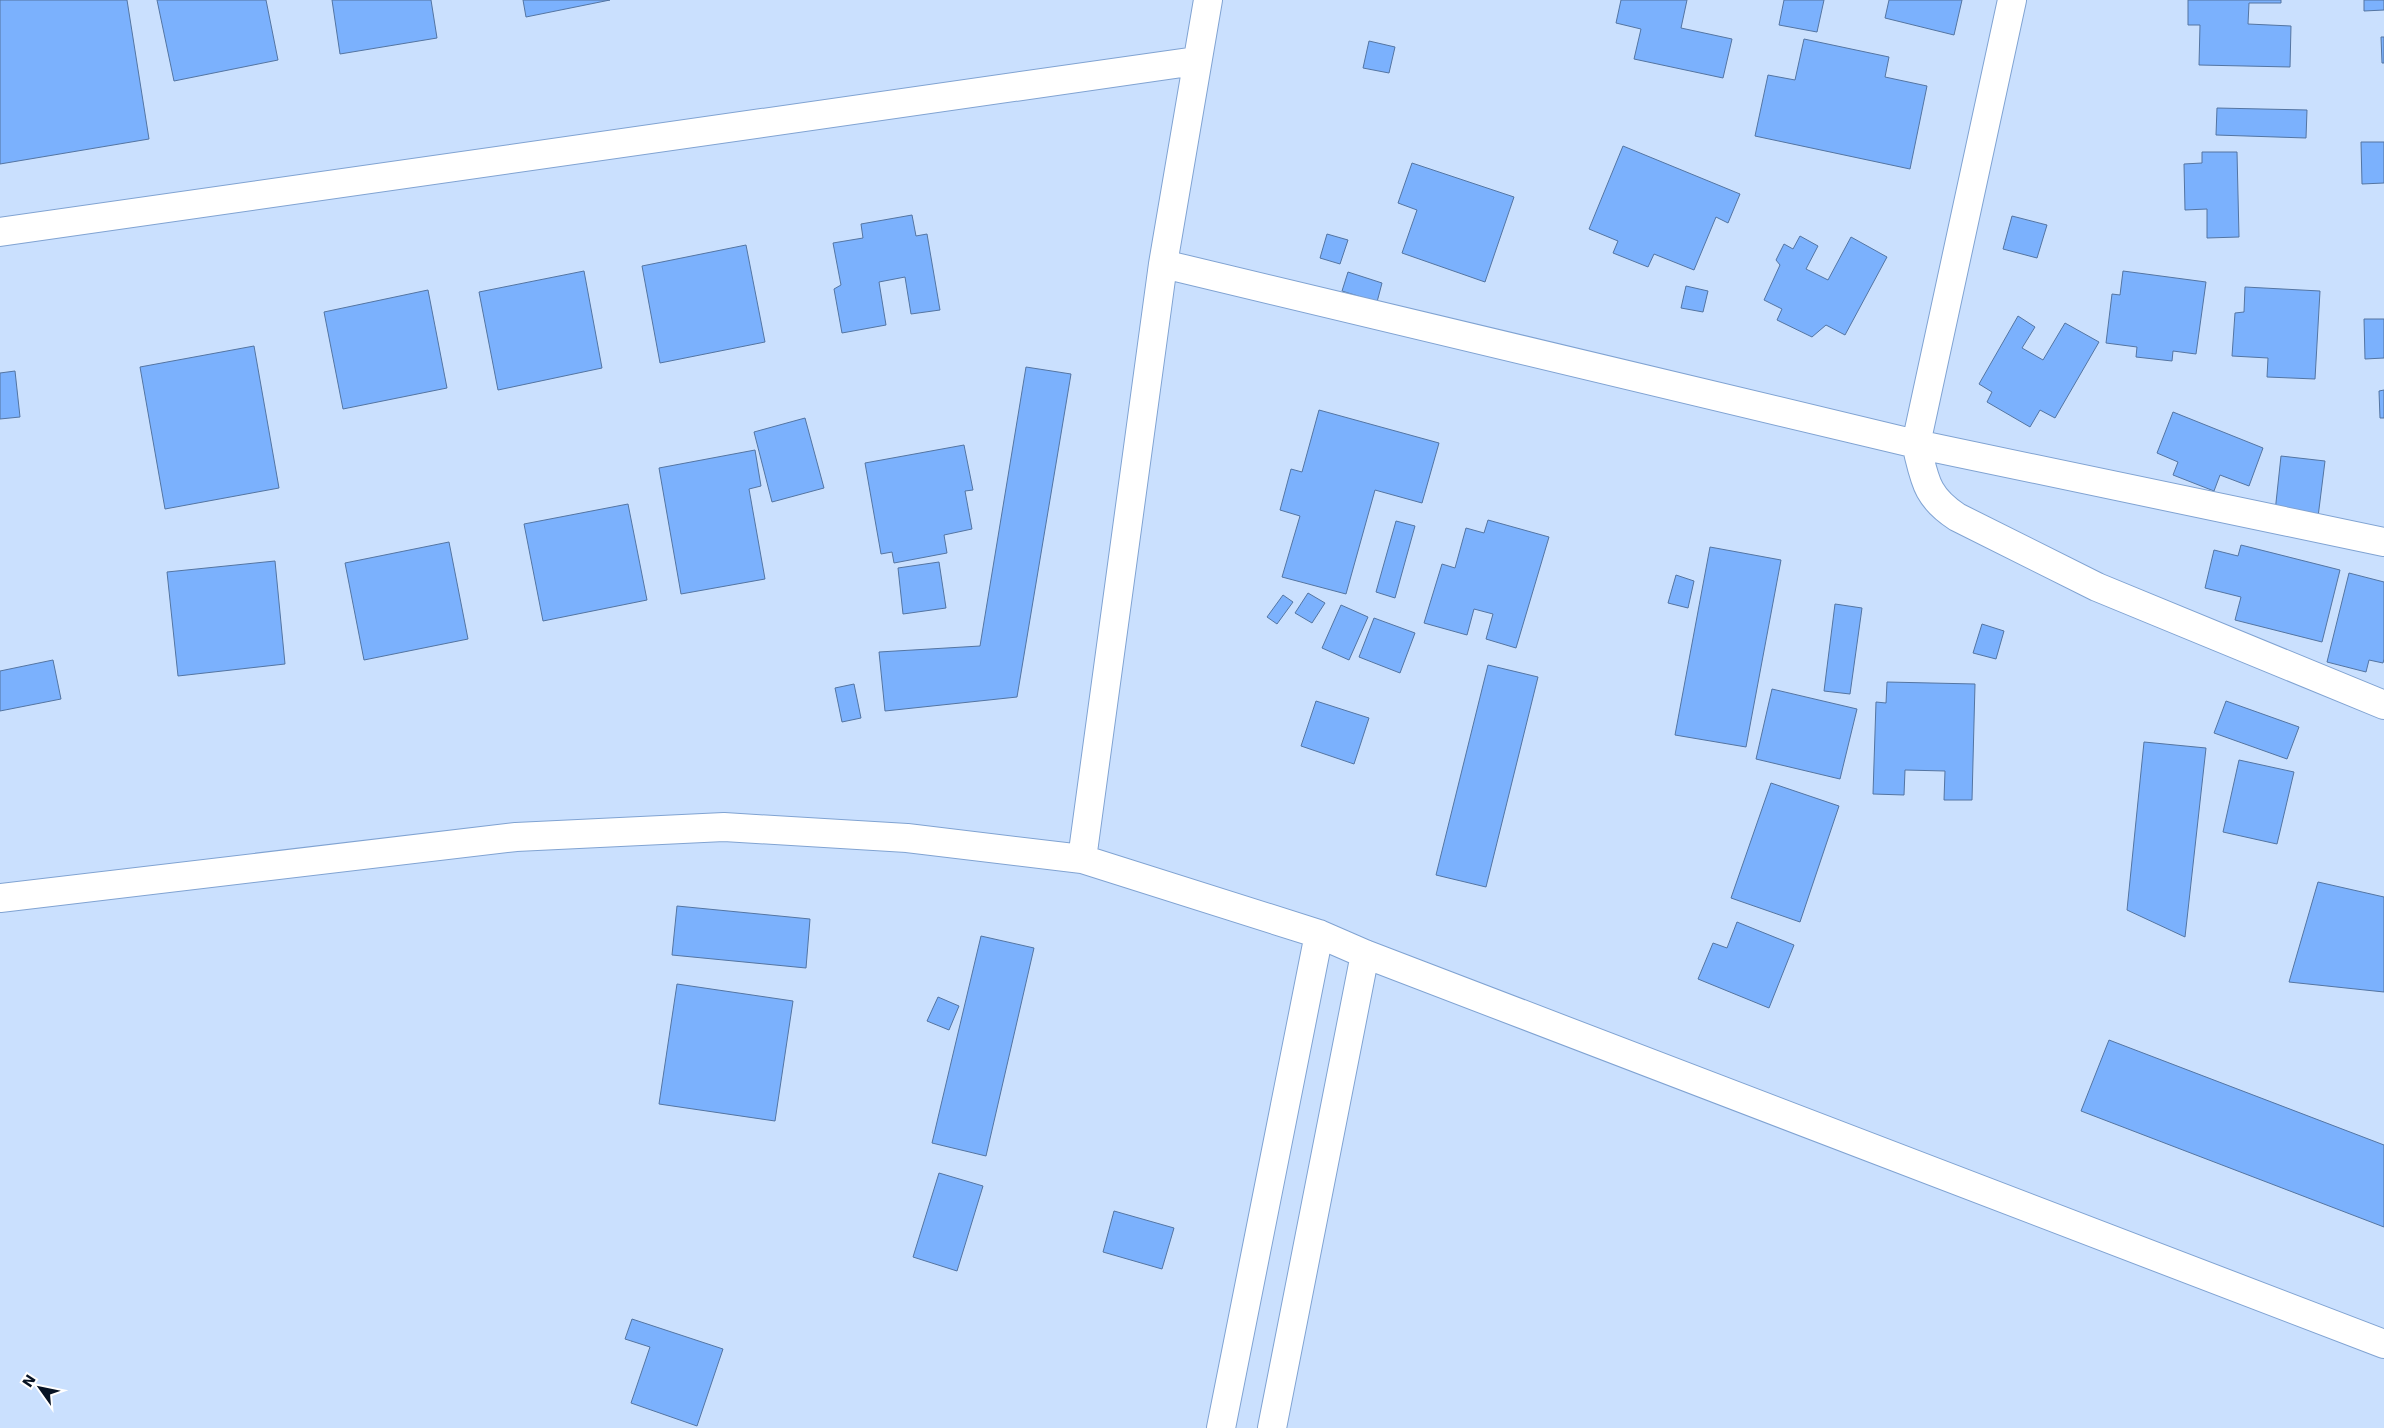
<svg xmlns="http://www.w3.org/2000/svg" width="2384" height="1428" viewBox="0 0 2384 1428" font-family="'DejaVu Sans',sans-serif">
  <rect width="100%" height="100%" fill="#cae0fe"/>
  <!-- building -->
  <path fill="#7bb1fd" stroke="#5475a2" d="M 0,0 L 127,0 L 149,139 L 0,164 Z
    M 157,0 L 266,0 L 278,60 L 174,81 Z
    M 332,0 L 431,0 L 437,38 L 340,54 Z
    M 523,0 L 610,0 L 526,17 Z
    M 1621,0 L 1687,0 L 1681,28 L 1732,39 L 1723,78 L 1634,59 L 1641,29 L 1616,23 Z
    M 1784,0 L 1824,0 L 1817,32 L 1779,25 Z
    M 1889,0 L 1962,0 L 1954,35 L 1885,18 Z
    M 2188,0 L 2281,0 L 2281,3 L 2249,3 L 2248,24 L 2291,26 L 2290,67 L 2199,65 L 2200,25 L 2188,25 Z
    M 2364,0 L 2384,0 L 2384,10 L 2364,11 Z
    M 2381,37 L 2384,37 L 2384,63 L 2382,63 Z
    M 1804,39 L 1889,57 L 1885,77 L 1927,86 L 1910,169 L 1755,136 L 1768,75 L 1795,80 Z
    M 1369,41 L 1395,47 L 1389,73 L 1363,68 Z
    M 2217,108 L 2307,110 L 2306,138 L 2216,135 Z
    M 2361,142 L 2384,142 L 2384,183 L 2362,184 Z
    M 1623,146 L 1740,194 L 1728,223 L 1716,217 L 1694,270 L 1654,254 L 1648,267 L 1613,253 L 1618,241 L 1589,229 Z
    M 2202,152 L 2237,152 L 2239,237 L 2207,238 L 2207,209 L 2185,210 L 2184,164 L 2202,163 Z
    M 1412,163 L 1514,197 L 1485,282 L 1402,253 L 1417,210 L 1398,203 Z
    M 912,215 L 916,236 L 927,234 L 940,310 L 911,314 L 905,277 L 879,282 L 886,325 L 842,333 L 834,289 L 841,285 L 833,243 L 863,238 L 861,224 Z
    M 2012,216 L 2047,225 L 2037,258 L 2003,249 Z
    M 1327,234 L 1348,240 L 1340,264 L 1320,258 Z
    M 1800,236 L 1818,246 L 1806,269 L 1828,280 L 1851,237 L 1887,257 L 1845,335 L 1826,325 L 1812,337 L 1777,320 L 1782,309 L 1764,300 L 1780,265 L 1776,260 L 1784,244 L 1793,249 Z
    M 746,245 L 765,342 L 660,363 L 642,266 Z
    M 584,271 L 602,368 L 498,390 L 479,292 Z
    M 2123,271 L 2206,282 L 2196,354 L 2173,351 L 2172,361 L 2136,357 L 2137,347 L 2106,343 L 2112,294 L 2120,295 Z
    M 1348,272 L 1382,283 L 1377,302 L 1342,291 Z
    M 1686,286 L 1708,291 L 1703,312 L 1681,308 Z
    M 2245,287 L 2320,291 L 2315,379 L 2267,377 L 2268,358 L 2232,356 L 2235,313 L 2244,312 Z
    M 428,290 L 447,388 L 343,409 L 324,312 Z
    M 2018,316 L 2035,327 L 2022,348 L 2043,360 L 2065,323 L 2099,342 L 2055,418 L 2040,410 L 2030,427 L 1987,402 L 1992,392 L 1979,384 Z
    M 2364,319 L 2384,319 L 2384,358 L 2365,359 Z
    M 254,346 L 279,488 L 165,509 L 140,367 Z
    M 1026,367 L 1071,374 L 1017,697 L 885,711 L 879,652 L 980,646 Z
    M 15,371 L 20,417 L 0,419 L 0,373 Z
    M 2384,390 L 2384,418 L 2380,418 L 2379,391 Z
    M 1319,410 L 1439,443 L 1422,503 L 1375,490 L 1346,594 L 1282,577 L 1300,516 L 1280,510 L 1291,469 L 1302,472 Z
    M 2173,412 L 2263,448 L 2249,486 L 2220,475 L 2214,491 L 2173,475 L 2178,462 L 2157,453 Z
    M 805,418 L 824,488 L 772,502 L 754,432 Z
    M 964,445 L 973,490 L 965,491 L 972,529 L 944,535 L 947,553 L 894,563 L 892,552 L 881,554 L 865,463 Z
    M 755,450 L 761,486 L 749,489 L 765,579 L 681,594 L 659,468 Z
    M 2281,456 L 2325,461 L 2318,517 L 2275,512 Z
    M 628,504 L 647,600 L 543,621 L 524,524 Z
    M 1488,520 L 1549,537 L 1516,648 L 1486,639 L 1493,614 L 1474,609 L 1467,635 L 1424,623 L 1442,564 L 1455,568 L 1466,528 L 1484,533 Z
    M 1396,521 L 1415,526 L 1395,598 L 1376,592 Z
    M 449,542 L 468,639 L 364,660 L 345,563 Z
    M 2241,545 L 2340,570 L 2322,642 L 2235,620 L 2241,597 L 2205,588 L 2214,550 L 2238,556 Z
    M 1710,547 L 1781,560 L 1746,747 L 1675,735 Z
    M 275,561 L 285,664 L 178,676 L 167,572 Z
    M 939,562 L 946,608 L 903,614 L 898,568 Z
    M 2349,573 L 2384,582 L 2384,659 L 2383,663 L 2369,660 L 2366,672 L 2327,662 Z
    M 1676,575 L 1694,581 L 1688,608 L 1668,603 Z
    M 1308,593 L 1325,603 L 1312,623 L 1295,613 Z
    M 1283,595 L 1293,602 L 1277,624 L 1267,617 Z
    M 1835,604 L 1862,608 L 1850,694 L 1824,691 Z
    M 1341,605 L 1368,617 L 1349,660 L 1322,648 Z
    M 1374,618 L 1415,633 L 1400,673 L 1359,657 Z
    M 1982,624 L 2004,631 L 1996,659 L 1973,653 Z
    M 53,660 L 61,699 L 0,711 L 0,671 Z
    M 1488,665 L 1538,677 L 1486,887 L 1436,875 Z
    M 1887,682 L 1975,684 L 1972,800 L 1944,800 L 1945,771 L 1905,770 L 1904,795 L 1873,794 L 1876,702 L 1886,703 Z
    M 854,684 L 861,718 L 842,722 L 835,688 Z
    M 1772,689 L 1857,709 L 1840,779 L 1756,759 Z
    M 1316,701 L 1369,718 L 1354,764 L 1301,746 Z
    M 2226,701 L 2299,727 L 2287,759 L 2214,733 Z
    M 2144,742 L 2206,748 L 2185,937 L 2127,910 Z
    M 2239,760 L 2294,772 L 2277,844 L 2223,832 Z
    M 1771,783 L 1839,806 L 1800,922 L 1731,898 Z
    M 2318,882 L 2384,897 L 2384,992 L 2289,982 Z
    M 677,906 L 810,919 L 806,968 L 672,955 Z
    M 1737,922 L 1794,945 L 1769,1008 L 1698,979 L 1713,943 L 1727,948 Z
    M 981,936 L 1034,948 L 986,1156 L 932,1143 Z
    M 677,984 L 793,1001 L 775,1121 L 659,1104 Z
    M 938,997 L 959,1006 L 949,1030 L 927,1021 Z
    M 2109,1040 L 2384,1145 L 2384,1227 L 2081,1111 Z
    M 939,1173 L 983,1186 L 957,1271 L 913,1257 Z
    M 1114,1211 L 1174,1228 L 1162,1269 L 1103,1252 Z
    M 632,1319 L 723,1349 L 697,1426 L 631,1403 L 650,1347 L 625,1339 Z"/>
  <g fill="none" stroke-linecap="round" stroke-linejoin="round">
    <defs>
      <path id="street" d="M 2012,0 L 1916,444 C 1925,479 1925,496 1957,517 L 2097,587 L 2384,705
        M 0,232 L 1196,61
        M 1163,264 L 1916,444 L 2384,542
        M 1082,859 L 1163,264 L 1208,0
        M 0,898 L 516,837 L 724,827 L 907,838 L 1082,859 L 1319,934 L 1365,954 L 2384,1344
        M 1221,1428 L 1319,934
        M 1272,1428 L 1365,954"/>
    </defs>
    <!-- street casing -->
    <use href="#street" stroke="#80a3d2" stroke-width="30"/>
    <!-- street -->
    <use href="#street" stroke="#fff" stroke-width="28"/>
  </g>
  <!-- north arrow -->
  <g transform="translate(40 1388) rotate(303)" stroke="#ffffff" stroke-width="4" paint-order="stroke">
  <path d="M0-4L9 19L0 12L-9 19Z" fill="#071324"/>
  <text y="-8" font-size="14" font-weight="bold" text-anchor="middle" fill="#071324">N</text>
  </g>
</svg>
